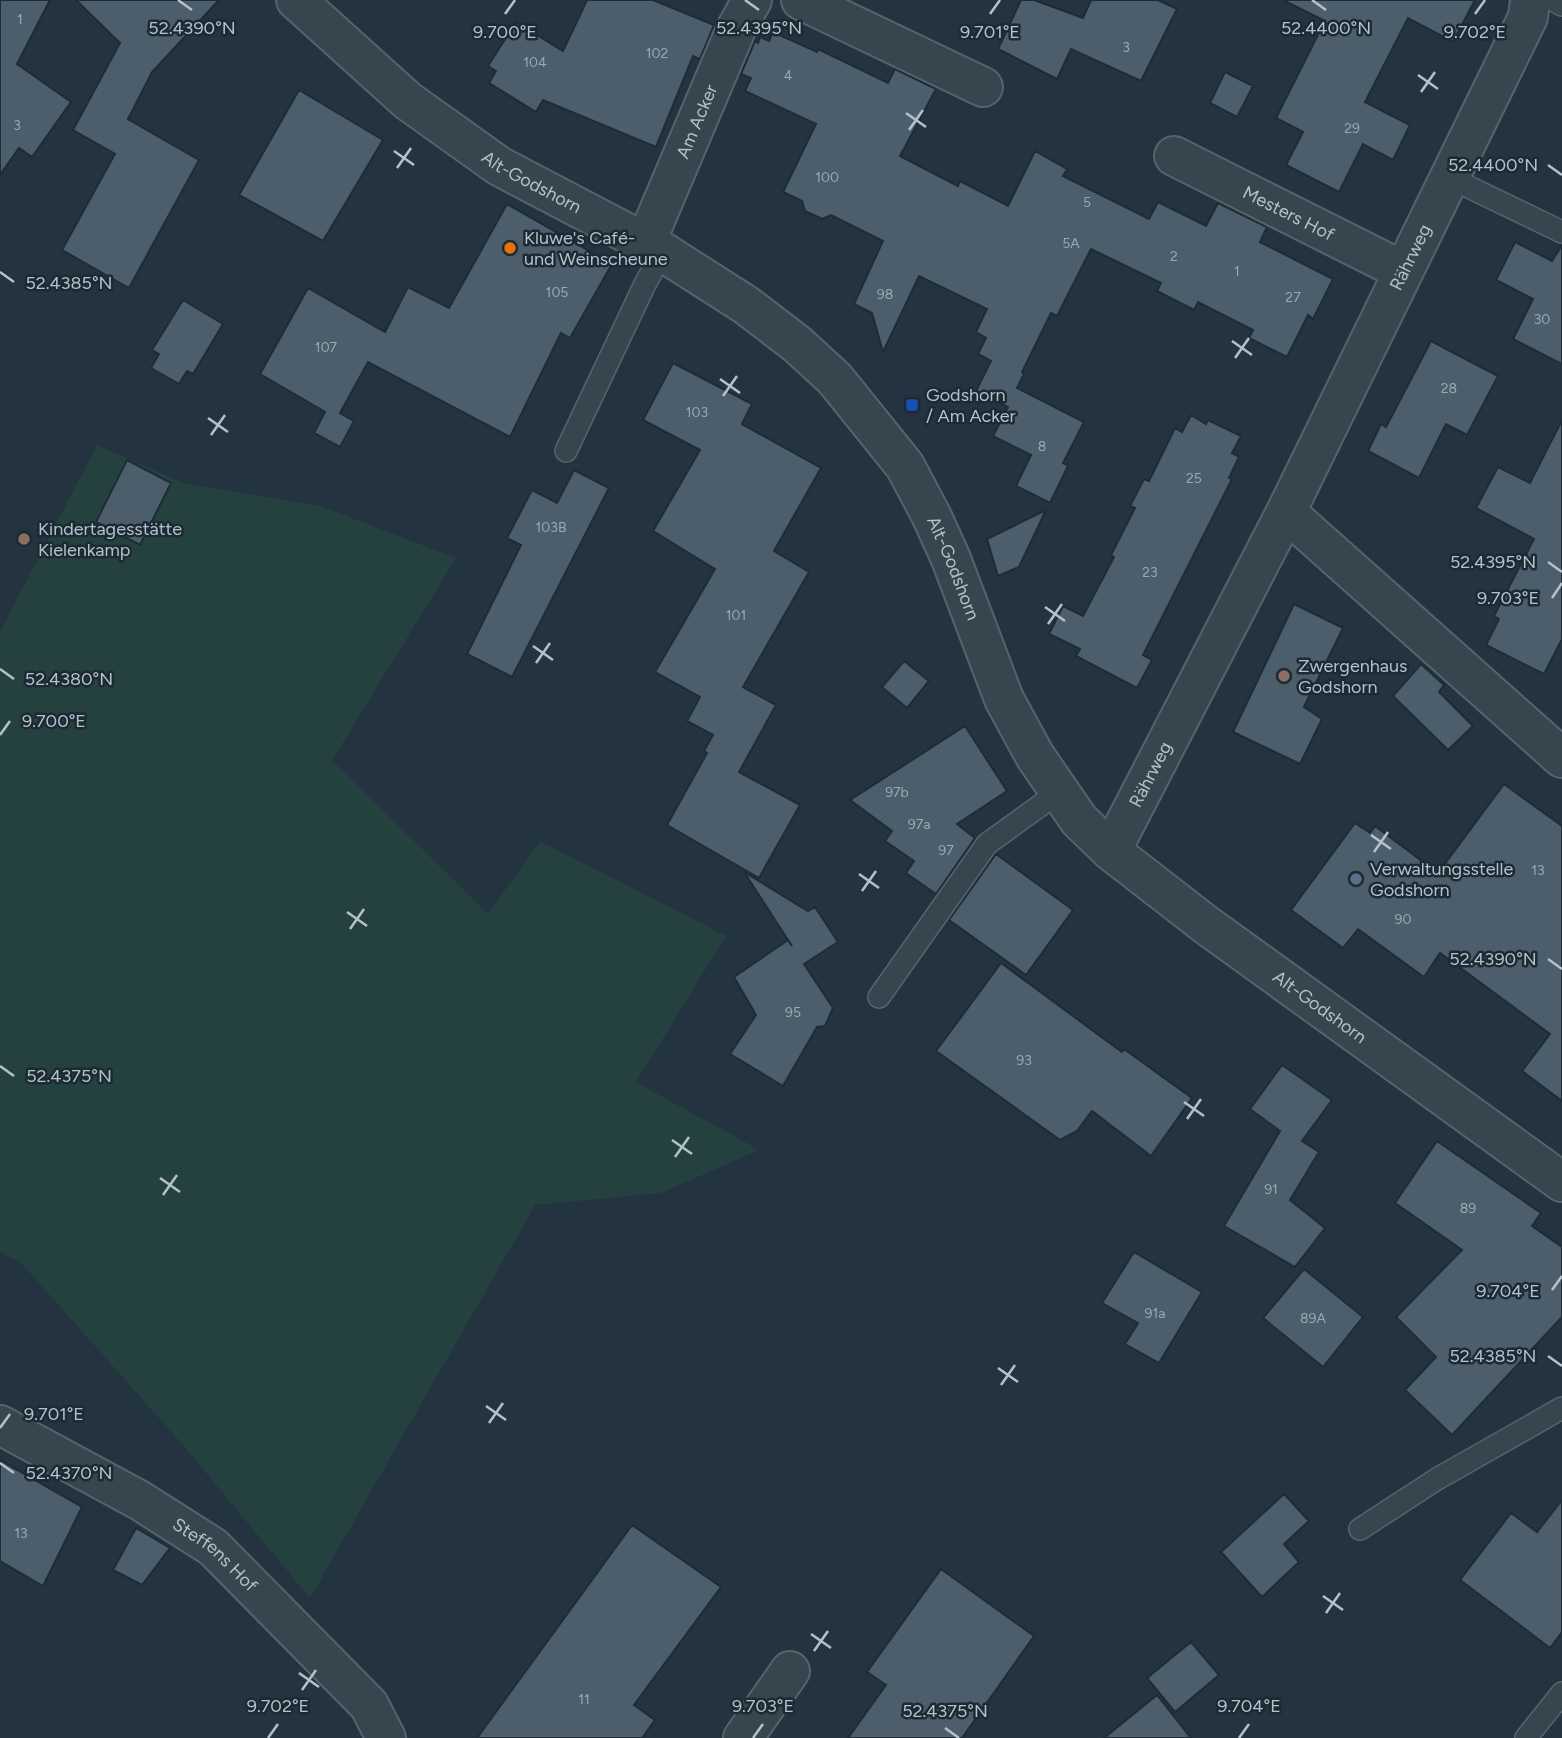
<svg xmlns="http://www.w3.org/2000/svg" width="1562" height="1738" viewBox="0 0 1562 1738" font-family="Figtree,sans-serif">
  <rect width="100%" height="100%" fill="#233440"/>
  <!-- green -->
  <path fill="#25413f" d="M 97,445 L 183,483 L 320,506 L 456,558 L 332,760 L 488,914 L 540,841 L 726,936 L 636,1082 L 759,1150 L 661,1193 L 535,1205 L 310,1598 L 183,1445 L 23,1265 L 0,1251 L 0,632 Z"/>
  <!-- building -->
  <path fill="#4c5e6b" stroke="#1e2c36" stroke-width="2" d="M 0,0 L 50,0 L 17,64 L 71,102 L 32,157 L 19,148 L 0,175 Z
    M 76,0 L 219,0 L 152,72 L 128,119 L 199,160 L 129,288 L 62,250 L 115,154 L 73,130 L 120,43 Z
    M 587,0 L 653,0 L 714,25 L 700,59 L 693,56 L 656,147 L 543,100 L 536,112 L 489,83 L 496,71 L 488,66 L 516,22 L 563,51 Z
    M 1021,0 L 1034,0 L 1083,18 L 1091,0 L 1158,0 L 1177,9 L 1141,81 L 1071,49 L 1057,79 L 998,49 Z
    M 1283,0 L 1475,0 L 1453,42 L 1408,18 L 1365,102 L 1410,125 L 1393,160 L 1363,144 L 1339,192 L 1286,165 L 1303,132 L 1276,118 L 1325,21 Z
    M 773,32 L 817,52 L 818,49 L 888,83 L 895,69 L 936,89 L 900,156 L 958,186 L 960,181 L 1008,206 L 1035,151 L 1067,169 L 1063,176 L 1149,219 L 1158,202 L 1206,226 L 1218,203 L 1267,227 L 1260,242 L 1333,279 L 1313,319 L 1308,315 L 1287,357 L 1249,338 L 1253,330 L 1198,302 L 1194,310 L 1157,291 L 1161,283 L 1091,249 L 1057,316 L 1051,313 L 1022,372 L 1024,374 L 1017,388 L 1084,422 L 1063,463 L 1068,466 L 1050,503 L 1016,486 L 1031,455 L 993,436 L 1008,407 L 976,391 L 991,361 L 978,354 L 986,338 L 976,332 L 987,309 L 919,276 L 883,352 L 872,313 L 854,304 L 883,241 L 831,215 L 822,219 L 805,211 L 802,201 L 783,192 L 816,124 L 745,91 L 751,78 L 741,74 L 755,41 L 758,43 L 760,37 L 769,41 Z
    M 1225,72 L 1253,86 L 1237,117 L 1210,103 Z
    M 299,90 L 383,140 L 323,241 L 239,195 Z
    M 507,204 L 612,264 L 570,338 L 561,333 L 510,437 L 368,362 L 340,413 L 354,421 L 340,447 L 314,433 L 325,412 L 260,374 L 308,288 L 385,332 L 408,287 L 449,308 Z
    M 1515,242 L 1552,261 L 1562,245 L 1562,364 L 1513,339 L 1533,299 L 1496,280 Z
    M 183,300 L 223,324 L 193,374 L 187,371 L 179,384 L 151,368 L 159,354 L 152,350 Z
    M 1431,341 L 1498,376 L 1467,435 L 1446,424 L 1419,478 L 1368,451 L 1381,424 L 1386,427 Z
    M 673,363 L 752,404 L 742,424 L 821,468 L 774,551 L 809,572 L 743,687 L 776,705 L 739,772 L 800,805 L 759,878 L 667,825 L 707,753 L 704,751 L 713,735 L 687,721 L 700,697 L 655,672 L 715,569 L 653,531 L 700,450 L 643,420 Z
    M 1191,415 L 1206,424 L 1208,420 L 1241,436 L 1232,453 L 1239,457 L 1229,478 L 1232,479 L 1143,655 L 1152,660 L 1137,688 L 1076,656 L 1080,649 L 1049,634 L 1063,606 L 1083,616 L 1114,557 L 1111,555 L 1135,508 L 1130,506 L 1144,479 L 1149,481 L 1175,428 L 1182,432 Z
    M 1562,420 L 1562,639 L 1544,674 L 1486,645 L 1499,619 L 1494,616 L 1534,539 L 1476,508 L 1498,467 L 1530,483 Z
    M 127,460 L 171,483 L 140,545 L 96,522 Z
    M 574,470 L 609,488 L 512,677 L 467,654 L 521,545 L 507,538 L 532,490 L 557,503 Z
    M 1046,510 L 1019,567 L 998,576 L 987,539 Z
    M 1294,604 L 1343,628 L 1304,707 L 1322,719 L 1300,764 L 1233,732 Z
    M 904,661 L 929,681 L 907,708 L 882,687 Z
    M 1421,664 L 1444,685 L 1439,692 L 1473,726 L 1448,750 L 1393,696 Z
    M 965,726 L 1007,791 L 957,824 L 975,838 L 936,894 L 906,873 L 914,861 L 885,841 L 892,831 L 850,800 Z
    M 1504,784 L 1562,826 L 1562,1101 L 1522,1071 L 1550,1034 L 1440,953 L 1424,977 L 1358,929 L 1343,948 L 1291,910 L 1355,823 L 1370,833 L 1375,826 L 1438,873 Z
    M 996,854 L 1073,910 L 1026,975 L 949,920 Z
    M 744,872 L 808,911 L 815,907 L 838,942 L 804,964 L 833,1008 L 825,1026 L 817,1027 L 783,1086 L 730,1054 L 756,1015 L 734,977 L 788,940 L 792,946 Z
    M 1001,963 L 1122,1052 L 1124,1049 L 1192,1098 L 1151,1156 L 1092,1111 L 1077,1131 L 1060,1140 L 936,1051 Z
    M 1282,1065 L 1332,1100 L 1302,1141 L 1319,1152 L 1290,1200 L 1325,1228 L 1295,1267 L 1224,1226 L 1280,1131 L 1250,1109 Z
    M 1437,1141 L 1541,1213 L 1532,1226 L 1562,1247 L 1562,1317 L 1452,1435 L 1405,1390 L 1436,1357 L 1396,1317 L 1462,1250 L 1395,1203 Z
    M 1134,1252 L 1202,1292 L 1159,1363 L 1125,1344 L 1138,1323 L 1102,1303 Z
    M 1304,1269 L 1363,1317 L 1323,1367 L 1263,1318 Z
    M 0,1460 L 82,1507 L 43,1586 L 0,1561 Z
    M 1284,1494 L 1309,1521 L 1284,1544 L 1299,1562 L 1262,1597 L 1221,1552 Z
    M 1562,1500 L 1562,1632 L 1550,1648 L 1460,1580 L 1511,1513 L 1537,1532 Z
    M 632,1525 L 721,1587 L 634,1705 L 655,1720 L 642,1738 L 477,1738 Z
    M 136,1528 L 170,1548 L 142,1585 L 113,1570 Z
    M 941,1569 L 1034,1636 L 962,1738 L 848,1738 L 886,1685 L 867,1672 Z
    M 1191,1642 L 1219,1675 L 1175,1712 L 1147,1678 Z
    M 1157,1695 L 1191,1738 L 1104,1738 Z"/>
  <g fill="none" stroke-linecap="round" stroke-linejoin="round">
    <defs>
      <path id="lane" d="M 1553,0 L 1562,5
        M 1448,177 L 1562,232
        M 566,451 L 645,284 L 663,252
        M 879,997 L 987,844 L 1059,792
        M 1360,1529 L 1437,1479 L 1562,1408
        M 1526,1738 L 1562,1693"/>
      <g id="street">
        <path id="s1" d="M 296,0 L 408,101 L 499,166 L 663,252 L 746,305 L 797,344 L 835,379 L 905,466 L 932,517 L 951,559 L 1004,699 L 1035,756 L 1079,820 L 1111,851 L 1205,924 L 1562,1182"/>
        <path d="M 801,0 L 983,87"/>
        <path id="s2" d="M 1174,156 L 1403,271"/>
        <path id="s3" d="M 645,244 L 737,27 L 752,0"/>
        <path d="M 1286,512 L 1562,758"/>
        <path id="s4" d="M 1111,851 L 1286,512 L 1528,17 L 1530,0"/>
        <path id="s5" d="M 0,1425 L 139,1500 L 213,1547 L 369,1705 L 386,1738"/>
        <path d="M 743,1738 L 790,1671"/>
      </g>
    </defs>
    <!-- lane casing -->
    <use href="#lane" stroke="#55636d" stroke-width="24"/>
    <!-- street casing -->
    <use href="#street" stroke="#55636d" stroke-width="42"/>
    <!-- lane -->
    <use href="#lane" stroke="#37454f" stroke-width="21"/>
    <!-- street -->
    <use href="#street" stroke="#37454f" stroke-width="38"/>
  </g>
  <!-- ticks -->
  <path fill="none" stroke="#b4c0ca" stroke-width="2.5" d="M 178,0 L 192,10M 745,0 L 759,10M 1312,0 L 1326,10M 505,14 L 515,0M 990,14 L 1000,0M 1475,14 L 1485,0M 1418,75 L 1438,89M 1421,92 L 1435,72M 906,113 L 926,127M 909,130 L 923,110M 394,151 L 414,165M 1548,165 L 1562,175M 397,168 L 411,148M 0,272 L 14,282M 1232,341 L 1252,355M 1235,358 L 1249,338M 720,379 L 740,393M 723,396 L 737,376M 208,418 L 228,432M 211,435 L 225,415M 1548,562 L 1562,572M 1552,598 L 1562,583M 1045,607 L 1065,621M 1048,624 L 1062,604M 533,646 L 553,660M 536,663 L 550,643M 0,669 L 14,679M 0,735 L 10,721M 1371,835 L 1391,849M 1374,852 L 1388,832M 859,874 L 879,888M 862,891 L 876,871M 347,912 L 367,926M 350,929 L 364,909M 1548,959 L 1562,969M 0,1066 L 14,1076M 1184,1102 L 1204,1116M 1187,1119 L 1201,1099M 672,1140 L 692,1154M 675,1157 L 689,1137M 160,1178 L 180,1192M 163,1195 L 177,1175M 1552,1290 L 1562,1276M 1548,1356 L 1562,1366M 998,1368 L 1018,1382M 1001,1385 L 1015,1365M 486,1406 L 506,1420M 489,1423 L 503,1403M 0,1428 L 10,1414M 0,1463 L 14,1473M 1323,1596 L 1343,1610M 1326,1613 L 1340,1593M 811,1634 L 831,1648M 814,1651 L 828,1631M 299,1673 L 319,1687M 302,1690 L 316,1670M 945,1728 L 959,1738M 268,1738 L 278,1724M 753,1738 L 763,1724M 1239,1738 L 1249,1724"/>
  <!-- markers -->
  <circle fill="#e8710a" stroke="#1c2a34" stroke-width="2.5" cx="510" cy="248" r="7"/>
  <rect fill="#1a4fb4" stroke="#1c2a34" stroke-width="2.5" x="905" y="398" width="14" height="14" rx="3.5"/>
  <g fill="#8d6e63" stroke="#1c2a34" stroke-width="2.5">
    <circle cx="24" cy="539" r="7"/>
    <circle cx="1284" cy="676" r="7"/>
  </g>
  <circle fill="#5c6f8a" stroke="#1c2a34" stroke-width="2.5" cx="1356" cy="879" r="7"/>
  <g text-anchor="middle" dominant-baseline="central" stroke-width="5" stroke-linejoin="round" paint-order="stroke">
    <!-- number labels -->
    <g font-size="14" fill="#9aa8b2">
      <text x="20" y="19">1</text>
      <text x="1126" y="47">3</text>
      <text x="657" y="53">102</text>
      <text x="535" y="62">104</text>
      <text x="788" y="75">4</text>
      <text x="17" y="125">3</text>
      <text x="1352" y="128">29</text>
      <text x="827" y="177">100</text>
      <text x="1087" y="202">5</text>
      <text x="1071" y="243">5A</text>
      <text x="1174" y="256">2</text>
      <text x="1237" y="271">1</text>
      <text x="557" y="292">105</text>
      <text x="885" y="294">98</text>
      <text x="1293" y="297">27</text>
      <text x="1542" y="319">30</text>
      <text x="326" y="347">107</text>
      <text x="1449" y="388">28</text>
      <text x="697" y="412">103</text>
      <text x="1042" y="446">8</text>
      <text x="1194" y="478">25</text>
      <text x="551" y="527">103B</text>
      <text x="1150" y="572">23</text>
      <text x="736" y="615">101</text>
      <text x="897" y="792">97b</text>
      <text x="919" y="824">97a</text>
      <text x="946" y="850">97</text>
      <text x="1538" y="870">13</text>
      <text x="1403" y="919">90</text>
      <text x="793" y="1012">95</text>
      <text x="1024" y="1060">93</text>
      <text x="1271" y="1189">91</text>
      <text x="1468" y="1208">89</text>
      <text x="1155" y="1313">91a</text>
      <text x="1313" y="1318">89A</text>
      <text x="21" y="1533">13</text>
      <text x="584" y="1699">11</text>
    </g>
    <!-- street labels -->
    <g font-size="18" fill="#b4c0ca" stroke="#1c2a34">
      <text stroke="none"><textPath href="#s3" startOffset="133">Am Acker</textPath></text>
      <text stroke="none"><textPath href="#s1" startOffset="299">Alt-Godshorn</textPath></text>
      <text stroke="none"><textPath href="#s2" startOffset="128">Mesters Hof</textPath></text>
      <text stroke="none"><textPath href="#s4" startOffset="665">Rährweg</textPath></text>
      <text stroke="none"><textPath href="#s1" startOffset="887">Alt-Godshorn</textPath></text>
      <text stroke="none"><textPath href="#s4" startOffset="86">Rährweg</textPath></text>
      <text stroke="none"><textPath href="#s1" startOffset="1475">Alt-Godshorn</textPath></text>
      <text stroke="none"><textPath href="#s5" startOffset="252">Steffens Hof</textPath></text>
    </g>
    <!-- poi labels -->
    <g font-size="18" fill="#b4c0ca" stroke="#1c2a34" text-anchor="start">
      <text x="524" y="238">Kluwe's Café-<tspan x="524" dy="21">und Weinscheune</tspan></text>
      <text x="926" y="395">Godshorn<tspan x="926" dy="21">/ Am Acker</tspan></text>
      <text x="38" y="529">Kindertagesstätte<tspan x="38" dy="21">Kielenkamp</tspan></text>
      <text x="1298" y="666">Zwergenhaus<tspan x="1298" dy="21">Godshorn</tspan></text>
      <text x="1370" y="869">Verwaltungsstelle<tspan x="1370" dy="21">Godshorn</tspan></text>
    </g>
  </g>
  <g font-size="18" text-anchor="middle" fill="#b4c0ca" stroke="#1c2a34" stroke-width="5" stroke-linejoin="round" paint-order="stroke">
    <text x="192" y="34">52.4390°N</text>
    <text x="759" y="34">52.4395°N</text>
    <text x="1326" y="34">52.4400°N</text>
    <text x="505" y="38">9.700°E</text>
    <text x="990" y="38">9.701°E</text>
    <text x="1475" y="38">9.702°E</text>
    <text x="1493" y="171">52.4400°N</text>
    <text x="69" y="289">52.4385°N</text>
    <text x="1493" y="568">52.4395°N</text>
    <text x="1508" y="604">9.703°E</text>
    <text x="69" y="685">52.4380°N</text>
    <text x="54" y="727">9.700°E</text>
    <text x="1493" y="965">52.4390°N</text>
    <text x="69" y="1082">52.4375°N</text>
    <text x="1508" y="1297">9.704°E</text>
    <text x="1493" y="1362">52.4385°N</text>
    <text x="54" y="1420">9.701°E</text>
    <text x="69" y="1479">52.4370°N</text>
    <text x="278" y="1712">9.702°E</text>
    <text x="763" y="1712">9.703°E</text>
    <text x="1249" y="1712">9.704°E</text>
    <text x="945" y="1717">52.4375°N</text>
  </g>
</svg>
